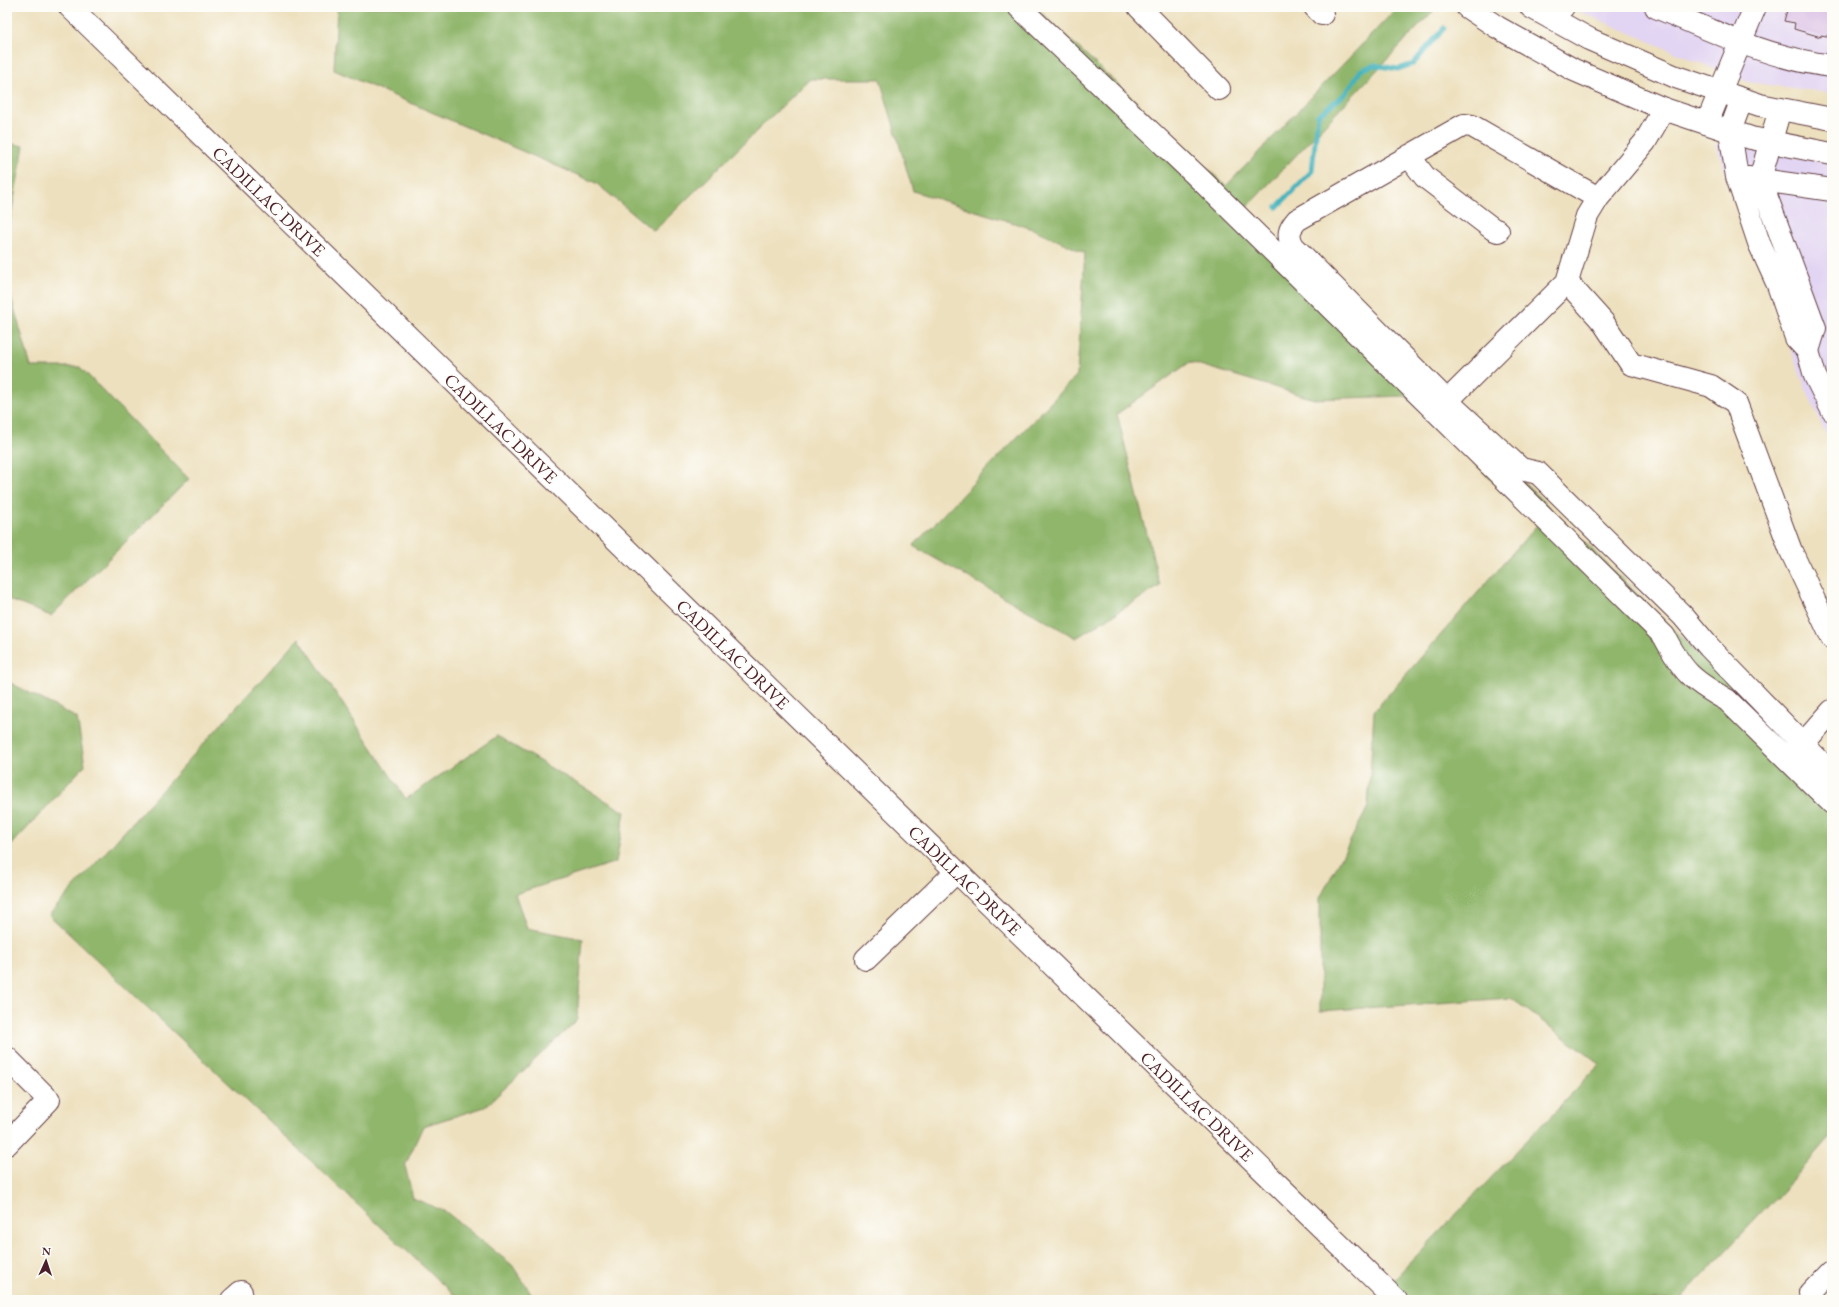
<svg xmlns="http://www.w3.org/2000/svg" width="1839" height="1307" viewBox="0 0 1839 1307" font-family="'EB Garamond',serif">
  <rect width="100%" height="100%" fill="#fdfcf7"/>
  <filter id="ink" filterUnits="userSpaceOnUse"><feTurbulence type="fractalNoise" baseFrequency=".025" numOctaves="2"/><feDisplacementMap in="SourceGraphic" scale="8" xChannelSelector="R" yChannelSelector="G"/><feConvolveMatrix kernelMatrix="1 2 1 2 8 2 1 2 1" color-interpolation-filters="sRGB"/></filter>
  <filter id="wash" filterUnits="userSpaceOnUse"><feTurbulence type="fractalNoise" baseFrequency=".012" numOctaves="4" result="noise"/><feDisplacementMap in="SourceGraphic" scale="16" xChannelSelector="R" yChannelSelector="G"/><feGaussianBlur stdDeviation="0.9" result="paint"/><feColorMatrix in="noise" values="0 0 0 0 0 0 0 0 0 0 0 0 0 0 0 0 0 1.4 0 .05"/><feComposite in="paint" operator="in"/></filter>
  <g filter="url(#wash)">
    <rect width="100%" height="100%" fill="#ede0be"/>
    <!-- built -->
    <path fill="#e2d4f3" d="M 1569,7 L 1832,7 L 1832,93 L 1748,82 L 1705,65 Z
      M 1715,143 L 1832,164 L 1832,449 L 1801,377 Z"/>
    <!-- forest -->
    <path fill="#90b66c" stroke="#6d6a4c" d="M 337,7 L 1035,7 L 1226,186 L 1398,7 L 1437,7 L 1245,209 L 1832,785 L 1832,1135 L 1791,1182 L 1679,1300 L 1374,1300 L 1600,1064 L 1511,998 L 1320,1011 L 1320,898 L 1368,807 L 1374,711 L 1537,525 L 1406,396 L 1314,399 L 1190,362 L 1117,414 L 1160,586 L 1076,638 L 913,546 L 1077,375 L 1085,253 L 1033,229 L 913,191 L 880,79 L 810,79 L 654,231 L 596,183 L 334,70 Z
      M 7,143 L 24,146 L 7,237 Z
      M 7,283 L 31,367 L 80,367 L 189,479 L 51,616 L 7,599 Z
      M 299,638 L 406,799 L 497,736 L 625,812 L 616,862 L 515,894 L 527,928 L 583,939 L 577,1020 L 485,1107 L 423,1126 L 405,1166 L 413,1198 L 446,1212 L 512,1265 L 536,1300 L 459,1300 L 49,915 Z
      M 7,681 L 77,718 L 85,765 L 7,850 Z"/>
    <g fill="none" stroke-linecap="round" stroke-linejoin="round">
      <!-- stream -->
      <path stroke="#44b3bd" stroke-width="5" d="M 1277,207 L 1312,171 L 1318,115 L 1346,93 L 1361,70 L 1374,65 L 1398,69 L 1413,64 L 1444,28"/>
    </g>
    <g id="blocks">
      <!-- building -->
      <path fill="#d4b4e2" d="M 1788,7 L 1832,7 L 1832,37 L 1821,35 L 1821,37 L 1794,29 L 1795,23 L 1784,21 Z"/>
    </g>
  </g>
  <g filter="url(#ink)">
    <use href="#blocks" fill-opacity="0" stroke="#623c41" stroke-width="1"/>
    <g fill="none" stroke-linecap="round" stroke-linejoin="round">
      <defs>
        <path id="minor" d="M 70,7 L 1396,1300
          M 1019,7 L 1202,181 L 1664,636 C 1683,672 1691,680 1727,700 L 1832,803
          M 1139,7 L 1219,89
          M 1315,7 L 1322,14
          M 1656,7 C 1713,31 1770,59 1832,66
          M 1551,18 L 1563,7
          M 1742,99 L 1730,131 L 1737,177 L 1759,243 L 1778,285 L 1796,338 L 1808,351 L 1815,376 L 1832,410
          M 1780,109 L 1760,179 L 1815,328 L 1808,351
          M 1707,123 L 1755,7
          M 1409,156 L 1425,177 L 1493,229 L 1498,231
          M 1748,178 L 1832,190
          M 1598,198 L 1472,126 L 1464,125 L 1297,220 C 1289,229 1287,235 1293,246 L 1447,401 L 1521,469 L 1538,473 L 1683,616 L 1709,647 L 1832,774
          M 1567,282 L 1603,322 L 1631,364 L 1711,386 L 1736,403 L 1791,551 L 1832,638
          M 1447,401 L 1567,282 L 1587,216 L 1598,198 L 1645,142 L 1664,109
          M 1802,745 L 1832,711
          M 866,959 L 956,872
          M 7,1058 L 49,1100 L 7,1144
          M 232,1300 L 241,1292
          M 1812,1300 L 1811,1294 L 1832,1272"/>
        <path id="major" d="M 1467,7 L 1497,27 L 1574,70 L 1664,109 L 1751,138 L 1832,154
          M 1531,7 L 1589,39 L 1676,77 L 1760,105 L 1832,119"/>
      </defs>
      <!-- minor casing -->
      <use href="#minor" stroke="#623c41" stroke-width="24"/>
      <!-- major casing -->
      <use href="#major" stroke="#623c41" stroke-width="24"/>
      <!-- minor -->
      <use href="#minor" stroke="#fff" stroke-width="22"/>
      <!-- major -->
      <use href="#major" stroke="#fff" stroke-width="22"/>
    </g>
  </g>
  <g text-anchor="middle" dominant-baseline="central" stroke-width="3.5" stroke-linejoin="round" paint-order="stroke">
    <!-- street labels -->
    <g font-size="18" fill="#4a1f2b" stroke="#fdfcf7">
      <text transform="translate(269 201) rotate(44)">CADILLAC DRIVE</text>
      <text transform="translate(501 428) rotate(44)">CADILLAC DRIVE</text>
      <text transform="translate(733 654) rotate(44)">CADILLAC DRIVE</text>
      <text transform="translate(965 880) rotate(44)">CADILLAC DRIVE</text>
      <text transform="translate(1197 1106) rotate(44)">CADILLAC DRIVE</text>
    </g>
  </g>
  <!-- margin -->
  <rect width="1839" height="1307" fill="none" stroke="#fdfcf7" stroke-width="24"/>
  <!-- north arrow -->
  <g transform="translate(46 1261) rotate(3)" stroke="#fdfcf7" stroke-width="3" paint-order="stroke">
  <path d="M0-3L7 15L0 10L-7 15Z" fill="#4a1f2b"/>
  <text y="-6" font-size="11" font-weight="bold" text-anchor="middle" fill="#4a1f2b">N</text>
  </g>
</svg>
